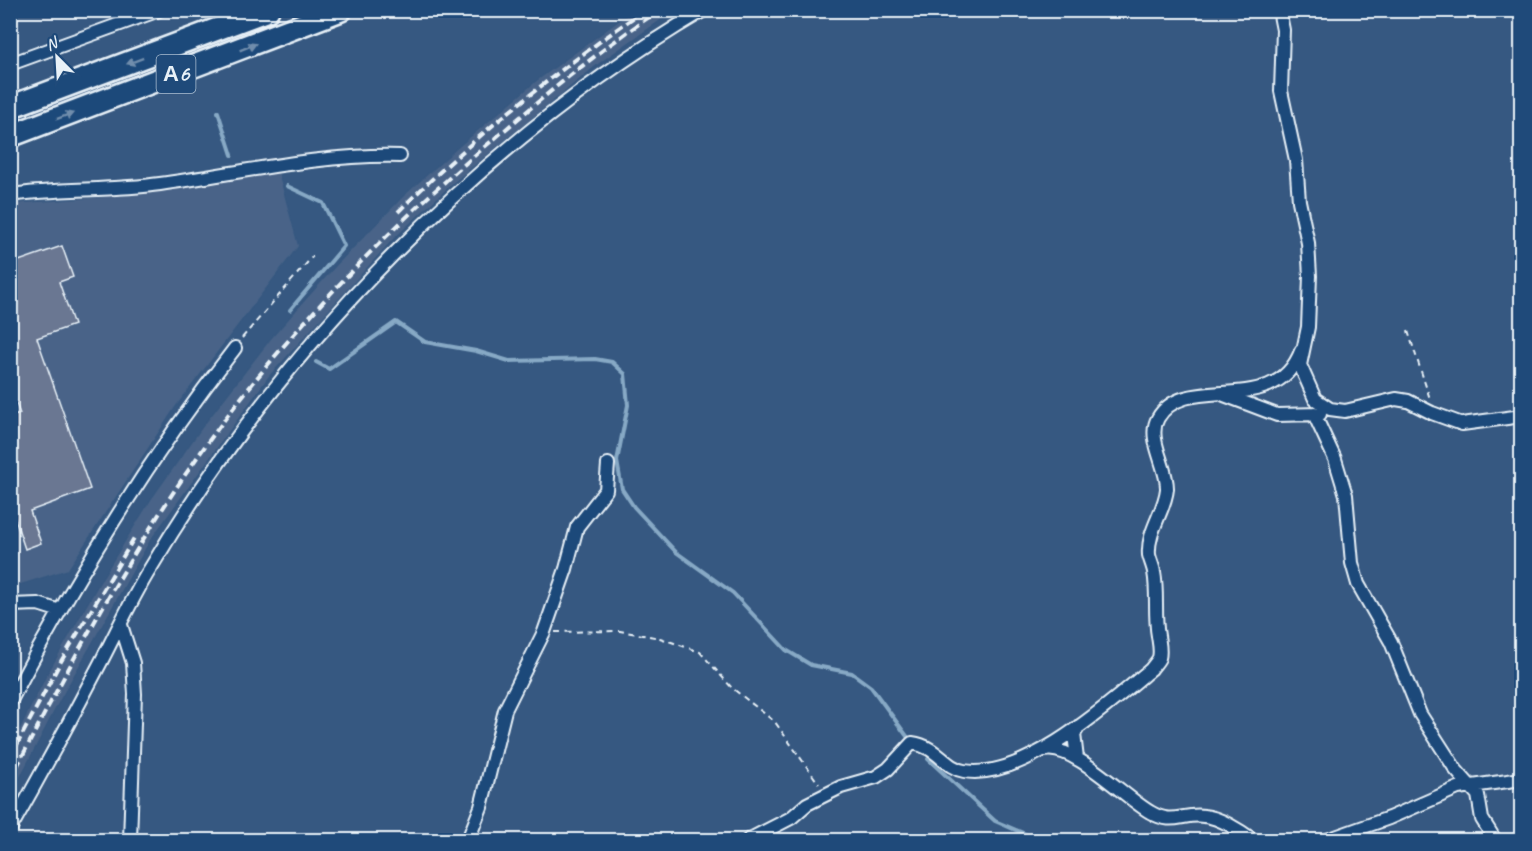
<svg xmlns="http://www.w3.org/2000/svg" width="1532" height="851" viewBox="0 0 1532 851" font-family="Caveat,sans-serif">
  <rect width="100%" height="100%" fill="#365881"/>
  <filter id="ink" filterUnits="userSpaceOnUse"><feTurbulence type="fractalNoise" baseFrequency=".0167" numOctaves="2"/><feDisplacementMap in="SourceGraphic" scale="12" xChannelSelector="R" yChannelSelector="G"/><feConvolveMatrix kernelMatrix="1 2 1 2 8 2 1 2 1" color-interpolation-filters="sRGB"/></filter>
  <g filter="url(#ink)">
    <!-- built -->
    <path fill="#496488" d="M 633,11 L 673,11 L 599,63 L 454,182 L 392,240 L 268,377 L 150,540 L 59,701 L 11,794 L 11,747 L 46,677 L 102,579 L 151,500 L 202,428 L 271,339 L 336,266 L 404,196 L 460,146 L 538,80 Z
      M 278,172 L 298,246 L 175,407 L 68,569 L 11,587 L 11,204 L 132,195 Z"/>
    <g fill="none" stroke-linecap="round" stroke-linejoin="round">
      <!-- stream -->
      <path stroke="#87a9c5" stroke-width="4" d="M 218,112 L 232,155
        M 287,186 L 323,203 L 344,246 L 290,310
        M 316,362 L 329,369 L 396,322 L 425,342 L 476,351 L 509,361 L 595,359 L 612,362 L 625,374 L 628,405 L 617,461 L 622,489 L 634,507 L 676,552 L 733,593 L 786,650 L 811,665 L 852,673 L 871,687 L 909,739
        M 928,759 L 995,821 L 1039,840"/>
    </g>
    <!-- building -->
    <path fill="#6b7792" stroke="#e8f1f8" stroke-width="1.5" d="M 62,246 L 73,277 L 59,282 L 74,325 L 37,338 L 90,489 L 30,511 L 41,543 L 25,549 L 14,516 L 10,517 L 10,417 L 20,414 L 10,387 L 10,264 Z"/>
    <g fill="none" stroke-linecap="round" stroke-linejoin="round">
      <defs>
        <path id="minor" d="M 1279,10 L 1283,30 L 1281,91 L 1296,160 L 1299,201 L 1308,243 L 1310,276 L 1308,327 L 1300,365 L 1315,399 L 1330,409 L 1345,411 L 1396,399 L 1408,401 L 1432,413 L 1462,424 L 1522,416
          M 10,64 L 159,10
          M 10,195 C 60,188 111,191 160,184 C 240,173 319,154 400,156
          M 1224,395 L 1277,415 L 1320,414
          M 1314,414 L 1335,459 L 1346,495 L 1352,563 L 1358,584 L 1391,642 L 1420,714 L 1456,770 L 1478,795 L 1482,819 L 1495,840
          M 10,605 L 38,604 L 60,611
          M 121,625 L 133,663 L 135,694 L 130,840
          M 10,702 C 75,578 149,458 235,348
          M 1045,750 C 1074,744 1125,798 1150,812 C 1173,826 1182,813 1204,816 C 1219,817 1241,831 1253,840
          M 1077,759 L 1074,734 L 1079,726
          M 10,829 C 39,778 67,727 94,675 C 113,640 129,603 150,569 C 282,346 480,142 704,10
          M 468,840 L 481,807 L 505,710 L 544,632 L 566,569 L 577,527 L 606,490 L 608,464
          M 748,840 L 791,818 L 807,804 L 841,787 L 876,777 L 888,769 L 912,743 C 939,747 943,767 964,771 C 1023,781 1107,706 1151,669 C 1153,666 1157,662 1159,658 C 1161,651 1159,643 1158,636 C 1154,614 1158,593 1154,572 C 1153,566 1150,560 1149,555 C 1147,531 1165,511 1167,489 C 1168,467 1146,438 1158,418 C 1186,370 1275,420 1301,351
          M 1327,840 L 1389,818 L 1458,788 L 1522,779"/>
        <path id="motorway" d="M 10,107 L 268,10
          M 10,136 L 341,10"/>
      </defs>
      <!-- minor casing -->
      <use href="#minor" stroke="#e8f1f8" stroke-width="16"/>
      <!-- motorway casing -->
      <use href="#motorway" stroke="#e8f1f8" stroke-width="26"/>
      <!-- path -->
      <path stroke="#e8f1f8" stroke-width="2" stroke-dasharray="6 4.5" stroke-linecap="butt" d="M 1408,331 L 1430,399
        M 242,338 L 313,256
        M 555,632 L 620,631 L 660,638 L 700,652 L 732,688 L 775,722 L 819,784"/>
      <!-- minor -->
      <use href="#minor" stroke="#1f4a7a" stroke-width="12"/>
      <!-- motorway -->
      <use href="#motorway" stroke="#1f4a7a" stroke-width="21"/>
      <!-- rail -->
      <path stroke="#e8f1f8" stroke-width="4" stroke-dasharray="9 4.5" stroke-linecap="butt" d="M 398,212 C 473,137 557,71 644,10
        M 10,758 L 60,663 L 134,538
        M 10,780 C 84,636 162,492 266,367 C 338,280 419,201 506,129 C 555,87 606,45 660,10"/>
    </g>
    <!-- one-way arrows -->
    <defs><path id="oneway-solid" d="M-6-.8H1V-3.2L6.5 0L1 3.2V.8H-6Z" transform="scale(1.5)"/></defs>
    <g fill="#6f8dac">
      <use href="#oneway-solid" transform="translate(248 47) rotate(-22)"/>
      <use href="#oneway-solid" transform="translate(135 61) rotate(160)"/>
      <use href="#oneway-solid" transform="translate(65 116) rotate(-20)"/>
    </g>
  </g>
  <g text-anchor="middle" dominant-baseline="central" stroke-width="4.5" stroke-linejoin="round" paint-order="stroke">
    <!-- shield labels -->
    <rect fill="#1f4a7a" stroke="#acbfd2" stroke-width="1.5" x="156.5" y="55" width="39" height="38" rx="4.5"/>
    <g font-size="22" font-weight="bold" fill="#e8f1f8">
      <text x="176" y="74">Α6</text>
    </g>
  </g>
  <!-- margin -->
  <rect width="1532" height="851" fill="none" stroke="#1f4a7a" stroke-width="36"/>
  <rect x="18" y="18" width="1496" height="815" fill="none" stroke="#e8f1f8" stroke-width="2" filter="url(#ink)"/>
  <!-- north arrow -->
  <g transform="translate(57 57) rotate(336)" stroke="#1f4a7a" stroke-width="4.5" paint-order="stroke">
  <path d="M0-4.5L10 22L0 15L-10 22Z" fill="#e8f1f8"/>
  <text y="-9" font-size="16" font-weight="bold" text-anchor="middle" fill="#e8f1f8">N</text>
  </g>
</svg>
